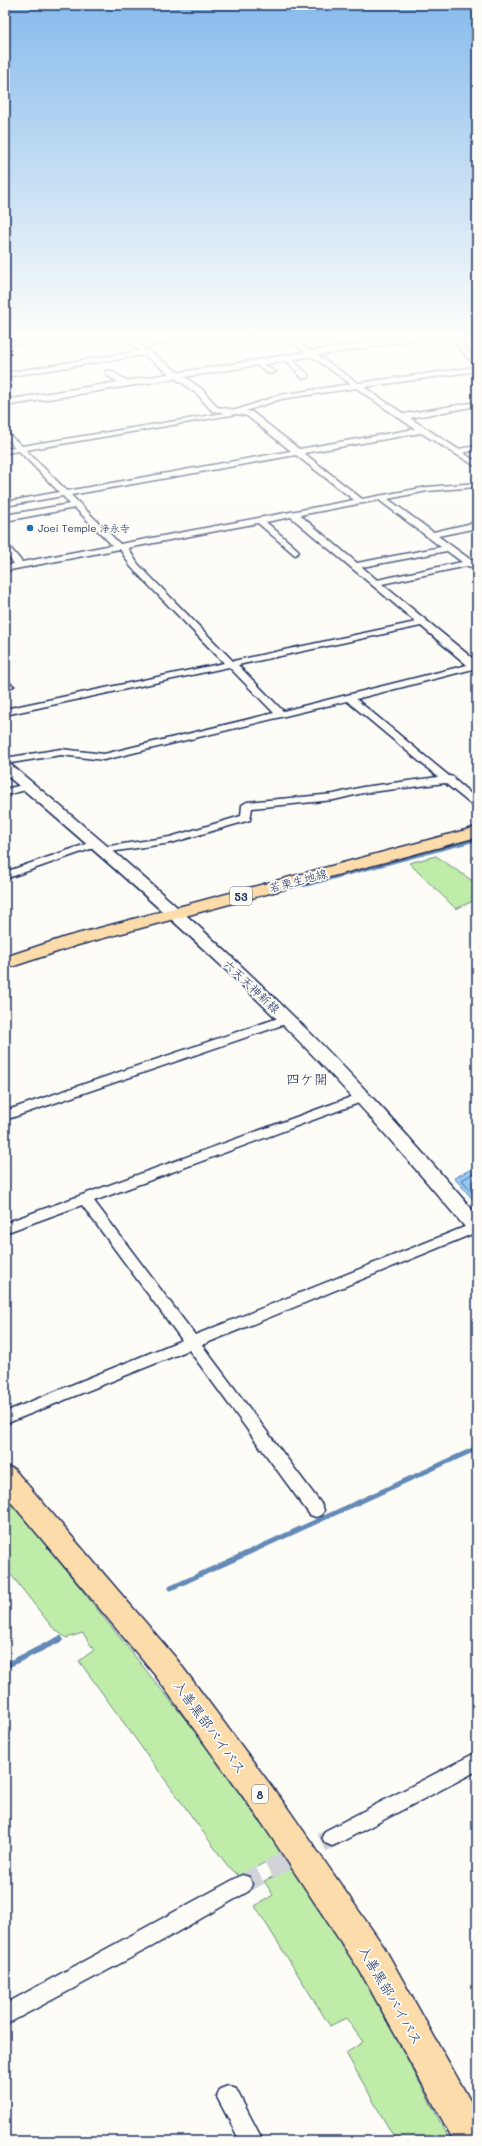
<svg xmlns="http://www.w3.org/2000/svg" width="482" height="2146" viewBox="0 0 482 2146" font-family="Mali,'Klee One',sans-serif">
  <rect width="100%" height="100%" fill="#fdfcf7"/>
  <filter id="ink" filterUnits="userSpaceOnUse"><feTurbulence type="fractalNoise" baseFrequency=".025" numOctaves="2"/><feDisplacementMap in="SourceGraphic" scale="8" xChannelSelector="R" yChannelSelector="G"/><feConvolveMatrix kernelMatrix="1 2 1 2 8 2 1 2 1" color-interpolation-filters="sRGB"/></filter>
  <g filter="url(#ink)">
    <!-- green -->
    <path fill="#c0eca9" stroke="#6e8e84" d="M 436,856 L 477,884 L 477,899 L 456,909 L 409,863 Z
      M 5,1494 L 201,1739 L 283,1853 L 239,1876 L 227,1865 L 79,1661 L 94,1650 L 83,1633 L 66,1638 L 52,1627 L 5,1567 Z
      M 294,1867 L 371,1989 L 450,2141 L 396,2141 L 346,2053 L 363,2042 L 346,2018 L 330,2026 L 255,1906 L 273,1895 L 264,1881 Z"/>
    <!-- water -->
    <path fill="#95c6f1" stroke="#648ab6" d="M 477,1166 L 477,1204 L 454,1178 Z"/>
    <g fill="none" stroke-linecap="round" stroke-linejoin="round">
      <!-- shore -->
      <path stroke="#4c6b99" stroke-width="1" d="M 477,1171 L 462,1180 L 477,1198"/>
      <!-- stream-far3 -->
      <path stroke="#648ab6" stroke-width="2.5" d="M 149,347 L 201,335"/>
      <!-- stream-far2 -->
      <path stroke="#648ab6" stroke-width="4" d="M 304,885 L 477,839"/>
      <!-- stream-far1 -->
      <path stroke="#648ab6" stroke-width="5" d="M 171,1588 L 477,1448"/>
      <!-- stream -->
      <path stroke="#648ab6" stroke-width="6" d="M 5,1666 L 60,1639"/>
      <!-- minor-tunnel -->
      <path stroke="#d0d3d8" stroke-width="20" stroke-dasharray="20 10" stroke-linecap="butt" d="M 242,1884 L 332,1837"/>
      <defs>
        <path id="minor" d="M 47,335 L 61,335 L 5,346 L 5,342 Z
          M 119,335 L 126,335 L 149,351 L 203,390 L 217,407 L 236,410 L 280,395 L 351,384 L 281,335 L 288,335 L 358,383 L 476,367 L 448,335 L 454,335 L 477,361 L 477,371 L 364,387 L 404,414 L 477,402 L 477,406 L 410,418 L 458,449 L 477,446 L 477,450 L 463,453 L 477,462 L 477,467 L 421,433 L 304,453 L 362,499 L 427,487 L 477,483 L 477,487 L 427,491 L 388,499 L 433,532 L 477,522 L 477,528 L 438,536 L 471,560 L 477,559 L 475,568 L 467,566 L 382,584 L 477,662 L 477,668 L 356,699 L 449,776 L 454,777 L 455,780 L 477,799 L 477,807 L 473,806 L 445,783 L 363,793 L 334,800 L 252,808 L 250,820 L 171,843 L 103,853 L 97,850 L 103,847 L 170,837 L 241,816 L 242,805 L 247,802 L 334,794 L 363,787 L 438,777 L 347,701 L 104,760 L 61,755 L 5,764 L 5,758 L 61,749 L 104,754 L 274,713 L 229,667 L 5,715 L 5,709 L 224,663 L 131,567 L 120,549 L 5,571 L 5,565 L 14,564 L 5,552 L 5,544 L 8,545 L 22,562 L 112,545 L 75,508 L 5,521 L 5,515 L 70,504 L 63,496 L 5,506 L 5,502 L 59,492 L 19,451 L 5,453 L 5,449 L 15,447 L 5,437 L 5,431 L 22,446 L 225,413 L 212,411 L 197,394 L 144,355 L 5,377 L 5,373 L 140,351 ZM 356,388 L 415,429 L 299,449 L 252,412 L 246,411 L 281,399 ZM 237,414 L 247,416 L 291,451 L 67,491 L 26,450 ZM 296,455 L 354,500 L 120,544 L 71,495 ZM 379,500 L 441,547 L 357,563 L 300,515 ZM 291,517 L 416,622 L 233,661 L 138,564 L 128,548 L 258,523 L 295,555 L 299,552 L 298,550 L 266,522 ZM 447,551 L 462,562 L 377,580 L 362,567 ZM 421,626 L 467,665 L 283,711 L 238,665 Z
          M 284,356 L 288,356 L 308,374 L 308,378 L 302,378 L 284,358 Z
          M 254,361 L 258,361 L 276,372 L 269,374 L 254,363 Z
          M 106,371 L 112,371 L 130,383 L 123,385 L 106,375 Z
          M 9,683 L 14,686 L 5,690 L 5,684 Z
          M 27,784 L 32,787 L 31,789 L 5,795 L 5,789 Z
          M 95,841 L 99,842 L 101,844 L 99,846 L 5,879 L 5,872 Z
          M 287,1015 L 293,1019 L 291,1022 L 5,1120 L 5,1111 Z
          M 362,1093 L 367,1094 L 369,1097 L 367,1100 L 94,1201 L 195,1335 L 477,1222 L 477,1232 L 202,1345 L 322,1505 L 324,1510 L 322,1515 L 316,1517 L 310,1515 L 189,1350 L 5,1424 L 5,1412 L 182,1340 L 82,1205 L 5,1233 L 5,1223 Z
          M 477,1752 L 477,1771 L 339,1843 L 332,1846 L 325,1843 L 322,1837 L 325,1831 Z
          M 242,1875 L 249,1877 L 252,1884 L 249,1891 L 153,1946 L 5,2025 L 5,2004 Z
          M 228,2086 L 236,2089 L 263,2141 L 240,2141 L 217,2097 L 220,2089 Z"/>
        <path id="tertiary" d="M 413,335 L 431,335 L 427,338 L 5,406 L 5,400 Z"/>
        <path id="secondary" d="M 5,763 L 10,764 C 107,845 204,927 293,1016 C 358,1079 418,1147 477,1215 L 477,1235 L 470,1233 C 409,1161 348,1089 281,1023 C 193,936 99,854 5,774 Z"/>
        <path id="primary" d="M 477,827 L 477,837 L 78,945 L 5,969 L 5,957 L 66,937 Z"/>
        <path id="trunk" d="M 5,1466 L 14,1469 L 175,1657 L 284,1803 L 384,1947 L 477,2113 L 477,2141 L 454,2141 L 360,1971 L 262,1823 L 155,1675 L 5,1495 Z"/>
      </defs>
      <!-- minor casing -->
      <use href="#minor" stroke="#1b2f5e" stroke-width="3"/>
      <!-- tertiary casing -->
      <use href="#tertiary" stroke="#1b2f5e" stroke-width="3"/>
      <!-- secondary casing -->
      <use href="#secondary" stroke="#1b2f5e" stroke-width="3"/>
      <!-- primary casing -->
      <use href="#primary" stroke="#1b2f5e" stroke-width="3"/>
      <!-- trunk casing -->
      <use href="#trunk" stroke="#1b2f5e" stroke-width="3"/>
      <!-- minor -->
      <use href="#minor" fill="#fdfcf7" fill-rule="evenodd"/>
      <!-- tertiary -->
      <use href="#tertiary" fill="#fdfcf7" fill-rule="evenodd"/>
      <!-- secondary -->
      <use href="#secondary" fill="#fdfcf7" fill-rule="evenodd"/>
      <!-- primary -->
      <use href="#primary" fill="#fddcac" fill-rule="evenodd"/>
      <!-- trunk -->
      <use href="#trunk" fill="#fddcac" fill-rule="evenodd"/>
    </g>
  </g>
  <!-- sky -->
  <linearGradient id="sky" x2="0" y2="1"><stop stop-color="#87bbec"/><stop offset="0.53" stop-color="#fefefb"/><stop offset="1" stop-color="#fefefb" stop-opacity="0"/></linearGradient>
  <rect width="482" height="635" fill="url(#sky)"/>
  <!-- markers -->
  <circle fill="#1f6fb2" stroke="#fdfcf7" stroke-width="1.5" cx="30" cy="528" r="4"/>
  <g text-anchor="middle" dominant-baseline="central" stroke-width="3.5" stroke-linejoin="round" paint-order="stroke">
    <!-- far-poi labels -->
    <g font-size="10" fill="#1b2f5e" stroke="#fdfcf7" text-anchor="start">
      <text x="38" y="528">Joei Temple 浄永寺</text>
    </g>
    <!-- shield labels -->
    <g fill="#fdfcf7" stroke="#5f6c8c" stroke-width="1">
      <rect x="230" y="887" width="22" height="18" rx="3"/>
      <rect x="252" y="1785" width="16" height="18" rx="3"/>
    </g>
    <g font-size="11" font-weight="bold" fill="#1b2f5e">
      <text x="241" y="896">53</text>
      <text x="260" y="1794">8</text>
    </g>
    <!-- street labels -->
    <g font-size="12" fill="#1b2f5e" stroke="#fdfcf7">
      <text transform="translate(298 880) rotate(-15)">若栗生地線</text>
      <text transform="translate(252 986) rotate(43)">六天天神新線</text>
    </g>
    <!-- quarter labels -->
    <g font-size="14" fill="#1b2f5e" stroke="#fdfcf7">
      <text x="307" y="1078">四ケ開</text>
    </g>
    <!-- near-street labels -->
    <g font-size="14" fill="#1b2f5e" stroke="#fdfcf7">
      <text transform="translate(210 1727) rotate(54)">入善黒部バイパス</text>
      <text transform="translate(391 1995) rotate(60)">入善黒部バイパス</text>
    </g>
  </g>
  <!-- margin -->
  <rect width="482" height="2146" fill="none" stroke="#fdfcf7" stroke-width="20"/>
  <rect x="10" y="10" width="462" height="2126" fill="none" stroke="#1b2f5e" stroke-width="1.5" filter="url(#ink)"/>
</svg>
